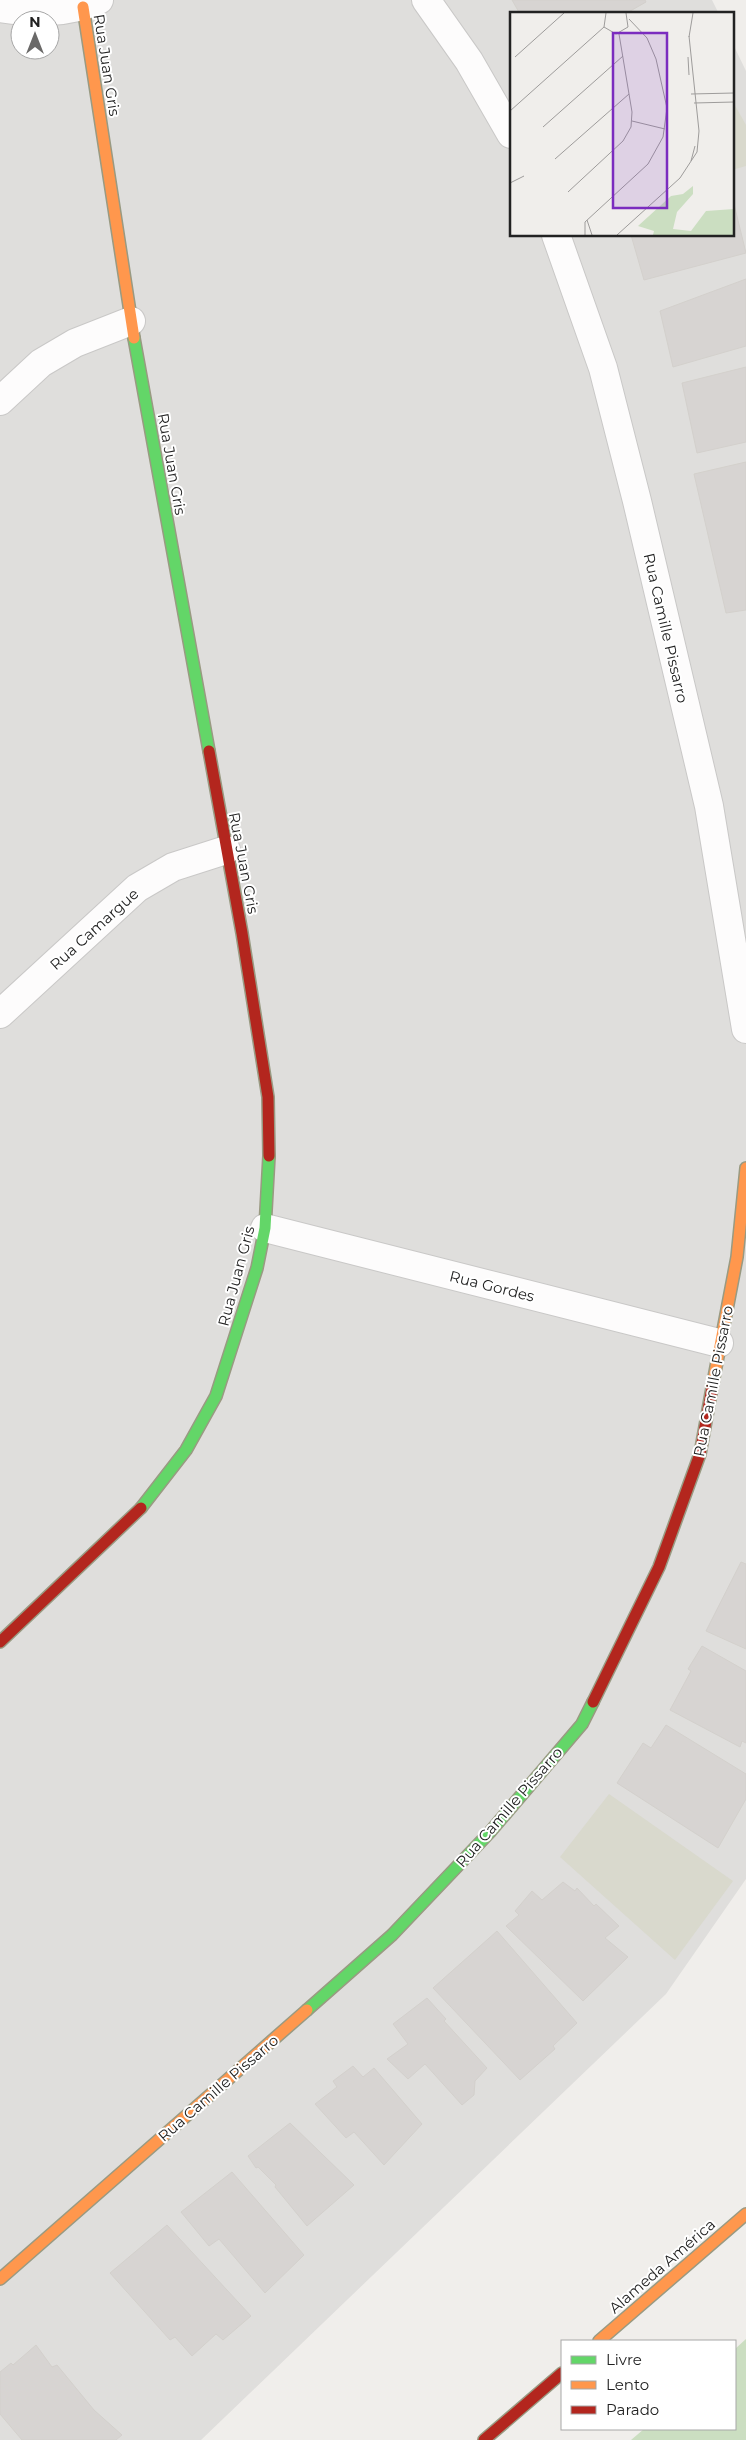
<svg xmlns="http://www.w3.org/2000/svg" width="746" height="2440" viewBox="0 0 746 2440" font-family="Montserrat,sans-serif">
  <rect width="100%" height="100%" fill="#f0eeeb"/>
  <!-- residential -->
  <path fill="#dfdedc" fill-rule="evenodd" d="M 0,0 L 712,0 L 719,14 L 511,14 L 511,235 L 732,235 L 732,42 L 746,71 L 746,1879 L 666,1994 L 201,2440 L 0,2440 ZM 20,20 L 50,20 L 50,50 L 20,50 Z"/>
  <!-- construction -->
  <path fill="#d9d9cd" d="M 732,100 L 746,125 L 746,166 L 732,170 Z
    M 609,1794 L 733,1881 L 675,1960 L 560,1857 Z"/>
  <!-- forest -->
  <path fill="#cbdec1" d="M 746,2339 L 746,2440 L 631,2440 L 644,2429 L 735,2429 L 735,2349 Z"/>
  <!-- building -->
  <path fill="#d7d4d2" stroke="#d3d0cc" d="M 512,0 L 645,0 L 646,2 L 625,14 L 520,14 Z
    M 732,196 L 746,253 L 644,280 L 631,235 L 732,235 Z
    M 746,279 L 746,346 L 673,367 L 660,311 Z
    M 746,367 L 746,442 L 697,453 L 682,383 Z
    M 746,462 L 746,610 L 726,613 L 694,474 Z
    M 741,1562 L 746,1564 L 746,1649 L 706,1631 Z
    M 702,1646 L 746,1671 L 746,1743 L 742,1741 L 740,1747 L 670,1710 L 691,1671 L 688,1669 Z
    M 666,1725 L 746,1774 L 746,1799 L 718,1848 L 617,1783 L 643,1743 L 651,1748 Z
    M 563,1882 L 575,1891 L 577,1888 L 594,1906 L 596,1904 L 619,1926 L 605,1938 L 628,1957 L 583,2001 L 506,1926 L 519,1915 L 515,1911 L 532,1891 L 542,1900 Z
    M 497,1931 L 577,2023 L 553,2046 L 555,2049 L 520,2080 L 433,1988 Z
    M 427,1998 L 446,2019 L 444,2021 L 487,2068 L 475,2081 L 474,2095 L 462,2105 L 425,2064 L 408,2079 L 387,2059 L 408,2044 L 393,2024 Z
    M 353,2066 L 363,2077 L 374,2068 L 422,2124 L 384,2165 L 354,2132 L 346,2138 L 315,2104 L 337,2087 L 333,2081 Z
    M 290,2123 L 354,2185 L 307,2226 L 275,2187 L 276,2185 L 258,2167 L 256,2168 L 248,2156 Z
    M 232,2172 L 304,2255 L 265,2293 L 219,2239 L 209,2246 L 181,2212 Z
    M 167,2225 L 251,2316 L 223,2340 L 216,2334 L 192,2356 L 175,2337 L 170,2340 L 110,2273 Z
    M 36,2345 L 52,2367 L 57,2365 L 94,2410 L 122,2435 L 116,2440 L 22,2440 L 0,2414 L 0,2372 L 11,2363 L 13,2365 Z"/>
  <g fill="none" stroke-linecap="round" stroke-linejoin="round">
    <defs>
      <path id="street" d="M 426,0 L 469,61 L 511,134
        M 0,8 C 34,13 67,14 99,0
        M 556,235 L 603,368 L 637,501 L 709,806 L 746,1029
        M 0,401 L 41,363 L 75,343 L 131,321
        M 0,1014 L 137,888 L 173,867 L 226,850
        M 265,1228 L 719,1343"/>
      <path id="fast" d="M 134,338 L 209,751
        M 141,1508 L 186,1450 L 216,1396 L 257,1268 L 265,1228 L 269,1156
        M 307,2010 L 392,1935 L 490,1832 L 582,1724 L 593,1702"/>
      <path id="slow" d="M 83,7 L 134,338
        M 712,1388 L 737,1257 L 746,1168
        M 0,2279 L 307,2010
        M 599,2341 L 746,2214"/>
      <path id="jam" d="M 209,751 L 242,933 L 268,1097 L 269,1156
        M 0,1642 L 141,1508
        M 593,1702 L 659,1567 L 700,1454 L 712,1388
        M 484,2440 L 562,2373"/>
    </defs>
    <!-- street casing -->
    <use href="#street" stroke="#c9c8c7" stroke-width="30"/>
    <!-- fast casing -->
    <use href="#fast" stroke="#999a82" stroke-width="14"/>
    <!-- slow casing -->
    <use href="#slow" stroke="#999a82" stroke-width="14"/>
    <!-- jam casing -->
    <use href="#jam" stroke="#999a82" stroke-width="14"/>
    <!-- street -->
    <use href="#street" stroke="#fdfcfc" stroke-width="28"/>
    <!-- fast -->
    <use href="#fast" stroke="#63d668" stroke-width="11"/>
    <!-- slow -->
    <use href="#slow" stroke="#ff974d" stroke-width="11"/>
    <!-- jam -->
    <use href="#jam" stroke="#b3261e" stroke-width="11"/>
  </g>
  <g text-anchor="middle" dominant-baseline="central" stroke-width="4" stroke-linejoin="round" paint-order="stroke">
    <!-- street labels -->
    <g font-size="15" fill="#222" stroke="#fff">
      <text transform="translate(107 65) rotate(81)">Rua Juan Gris</text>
      <text transform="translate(172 464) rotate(80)">Rua Juan Gris</text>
      <text transform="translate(666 628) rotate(77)">Rua Camille Pissarro</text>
      <text transform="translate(244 863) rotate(79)">Rua Juan Gris</text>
      <text transform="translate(94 929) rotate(-42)">Rua Camargue</text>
      <text transform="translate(236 1276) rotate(-75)">Rua Juan Gris</text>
      <text transform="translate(492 1286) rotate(14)">Rua Gordes</text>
      <text transform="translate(713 1381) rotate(-79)">Rua Camille Pissarro</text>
      <text transform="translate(509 1807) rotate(-49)">Rua Camille Pissarro</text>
      <text transform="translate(218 2088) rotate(-41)">Rua Camille Pissarro</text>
      <text transform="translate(662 2266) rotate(-41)">Alameda América</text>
    </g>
  </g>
  <!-- overview -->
  <g transform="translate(510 12)">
    <rect width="224" height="224" fill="#f0eeeb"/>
    <path d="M 183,174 L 183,182 L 167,200 L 163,217 L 181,219 L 196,199 L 224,197 L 224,223 L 143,223 L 144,219 L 128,214 L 161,184 L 173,182 Z" fill="#cbdec1"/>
    <path fill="none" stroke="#9e9c9b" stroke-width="1" d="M 96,1 L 94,15 L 106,22 L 118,15 L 116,1M 179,25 L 183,1M 5,45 L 54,1M 178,45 L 179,63M 181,82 L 224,81M 184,91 L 224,90M 0,99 L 94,15M 122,109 L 155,117M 33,115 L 113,44M 45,147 L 119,82M 181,149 L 185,134M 0,171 L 14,164M 58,180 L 113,129 L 121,115 L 122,100 L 109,22M 77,208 L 82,223M 75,223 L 75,210 L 138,152 L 153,125 L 157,96 L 146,47 L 137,26 L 119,7M 107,223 L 170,166 L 187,140 L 189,119 L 179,24"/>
    <path fill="#7b2cbf" fill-opacity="0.15" stroke="#7b2cbf" stroke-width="2.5" d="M 103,21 L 157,21 L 157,196 L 103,196 Z"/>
    <rect width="224" height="224" fill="none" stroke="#222" stroke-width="2.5"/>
  </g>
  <!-- legend -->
  <rect x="561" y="2340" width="175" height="90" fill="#ffffff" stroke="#a7a7a7"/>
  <rect x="571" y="2356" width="25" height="8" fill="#63d668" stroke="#a7a7a7"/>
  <text x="606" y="2365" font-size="15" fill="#222222">Livre</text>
  <rect x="571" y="2381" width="25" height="8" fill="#ff974d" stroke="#a7a7a7"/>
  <text x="606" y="2390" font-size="15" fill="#222222">Lento</text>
  <rect x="571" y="2406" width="25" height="8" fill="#b3261e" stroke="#a7a7a7"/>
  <text x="606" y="2415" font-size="15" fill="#222222">Parado</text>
  <!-- north arrow -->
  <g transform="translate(35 35)"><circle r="24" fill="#ffffff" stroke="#a7a7a7"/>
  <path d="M0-4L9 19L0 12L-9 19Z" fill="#6a6968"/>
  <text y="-8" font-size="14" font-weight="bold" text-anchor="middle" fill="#222222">N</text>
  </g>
</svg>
